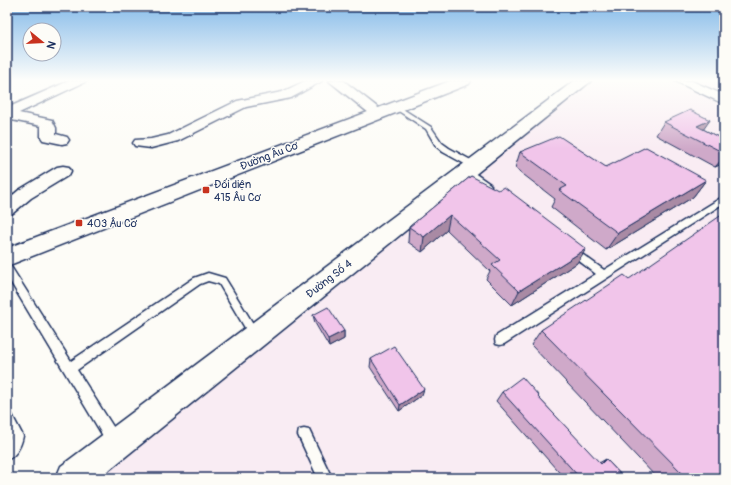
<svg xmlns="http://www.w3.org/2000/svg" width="731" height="485" viewBox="0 0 731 485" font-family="Pangolin,sans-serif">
  <rect width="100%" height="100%" fill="#fdfcf7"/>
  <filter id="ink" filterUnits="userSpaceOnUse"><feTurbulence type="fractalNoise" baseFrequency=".025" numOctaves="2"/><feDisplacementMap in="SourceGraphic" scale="8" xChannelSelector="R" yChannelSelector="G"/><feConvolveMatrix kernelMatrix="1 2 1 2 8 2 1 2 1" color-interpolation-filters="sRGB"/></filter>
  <g filter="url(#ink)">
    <!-- built -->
    <path fill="#f9ecf3" d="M 584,81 L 724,81 L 724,478 L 74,478 Z"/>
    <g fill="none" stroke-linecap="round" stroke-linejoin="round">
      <defs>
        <path id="service" d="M 724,90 L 724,94 L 715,98 L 712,96 Z
          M 394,106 L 398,106 L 431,127 L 442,143 L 449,148 L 478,164 L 478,168 L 472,168 L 443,152 L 436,146 L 426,129 L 394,108 Z
          M 464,170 L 470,170 L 490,184 L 491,186 L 490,188 L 484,188 L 464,174 Z
          M 724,196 L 724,203 L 504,344 L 500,345 L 496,344 L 495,340 L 496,336 L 596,274 L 569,253 L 567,251 L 569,249 L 575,249 L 604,270 Z
          M 7,264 L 10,265 L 71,361 L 194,278 L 208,273 L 225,278 L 260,335 L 259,338 L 255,340 L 251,338 L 219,284 L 208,281 L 200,284 L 77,370 L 119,436 L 120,441 L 119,446 L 114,447 L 109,446 L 7,276 Z
          M 7,411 L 11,413 L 23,436 C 21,446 17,455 7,460 L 7,443 L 10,437 L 7,430 Z
          M 304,429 L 309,430 L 332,478 L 318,478 L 298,435 L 299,430 Z"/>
        <path id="minor" d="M 69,81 L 87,81 L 19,113 L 52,120 L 56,128 L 56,134 L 67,137 L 69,140 L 67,143 L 62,144 L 43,140 L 41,137 L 41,126 L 7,119 L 7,108 Z
          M 305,81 L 322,81 L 291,98 L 246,107 L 178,141 L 151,148 L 135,146 L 133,143 L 135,140 L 151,139 L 168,135 L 237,101 L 282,92 Z
          M 329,81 L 344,81 L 386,114 L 384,117 L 374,117 Z
          M 675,81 L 692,81 L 724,95 L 724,104 Z
          M 63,166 L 69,167 L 71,171 L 69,175 L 31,198 L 13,213 L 7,215 L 7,200 L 19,190 L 57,167 Z"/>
        <path id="tertiary" d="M 574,81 L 591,81 L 99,478 L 56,478 L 61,466 Z"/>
        <path id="secondary" d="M 450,81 L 471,81 L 469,84 L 7,266 L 7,248 Z"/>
      </defs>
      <!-- service casing -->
      <use href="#service" stroke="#1b2f5e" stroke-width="3"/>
      <!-- minor casing -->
      <use href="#minor" stroke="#1b2f5e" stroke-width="3"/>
      <!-- tertiary casing -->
      <use href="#tertiary" stroke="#1b2f5e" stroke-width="3"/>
      <!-- secondary casing -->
      <use href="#secondary" stroke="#1b2f5e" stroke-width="3"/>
      <!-- service -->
      <use href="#service" fill="#fdfcf7" fill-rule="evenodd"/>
      <!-- minor -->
      <use href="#minor" fill="#fdfcf7" fill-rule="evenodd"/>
      <!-- tertiary -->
      <use href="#tertiary" fill="#fdfcf7" fill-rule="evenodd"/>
      <!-- secondary -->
      <use href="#secondary" fill="#fdfcf7" fill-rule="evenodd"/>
    </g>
    <!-- wall -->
    <path fill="#cfa9c9" stroke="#1b2f5e" d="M 710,120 L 703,129 L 724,140 L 724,163 L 715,167 L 656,135 L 664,122 Z
      M 520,152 L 606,167 L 706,180 L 693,197 L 606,250 L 551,207 L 555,199 L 515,168 Z
      M 471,176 L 577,263 L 512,305 L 486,279 L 490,271 L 447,230 L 422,252 L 408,242 L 409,227 Z
      M 629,279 L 724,478 L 657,478 L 531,345 L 541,330 Z
      M 313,315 L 344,331 L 344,339 L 329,347 L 315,323 Z
      M 371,359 L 422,395 L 399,411 L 370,367 Z
      M 502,392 L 538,397 L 599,463 L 606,459 L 624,478 L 564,478 L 496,401 Z"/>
    <!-- shaded-wall -->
    <path fill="#a98aa4" stroke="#1b2f5e" d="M 710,120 L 701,133 L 697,126 Z
      M 724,157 L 724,163 L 715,167 Z
      M 706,180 L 693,197 L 606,250 L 618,233 Z
      M 450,215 L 447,230 L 422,252 L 424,237 Z
      M 586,249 L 577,263 L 512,305 L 519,291 Z
      M 344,331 L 344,339 L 329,347 L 328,339 Z
      M 424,389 L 422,395 L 399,411 L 400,405 Z"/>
    <!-- building -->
    <path fill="#f1c5ea" stroke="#1b2f5e" d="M 690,110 L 710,120 L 697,126 L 724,140 L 724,153 L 664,122 Z
      M 559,136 L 606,167 L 646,147 L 706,180 L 618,233 L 559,190 L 567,186 L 520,152 Z
      M 471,176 L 498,190 L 504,187 L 586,249 L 519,291 L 492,265 L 500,260 L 450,215 L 424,237 L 409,227 Z
      M 723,214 L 724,215 L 724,478 L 687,478 L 541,330 L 624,275 L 629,279 Z
      M 328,307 L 344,331 L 328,339 L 313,315 Z
      M 394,346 L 424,389 L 400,405 L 371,359 Z
      M 522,377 L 539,396 L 538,397 L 601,464 L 606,459 L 624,478 L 580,478 L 502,392 Z"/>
  </g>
  <!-- sky -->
  <linearGradient id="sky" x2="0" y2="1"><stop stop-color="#84bae9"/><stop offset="0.54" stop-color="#fefefb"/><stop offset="1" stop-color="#fefefb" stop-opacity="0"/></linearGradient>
  <rect width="731" height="149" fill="url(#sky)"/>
  <!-- markers -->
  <g fill="#c8321e" stroke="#fdfcf7" stroke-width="1.5">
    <rect x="202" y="186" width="8" height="8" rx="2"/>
    <rect x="75" y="219" width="8" height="8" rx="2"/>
  </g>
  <g text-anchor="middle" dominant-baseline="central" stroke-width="3" stroke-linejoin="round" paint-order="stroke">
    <!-- street labels -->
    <g font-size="11" fill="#1b2f5e" stroke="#fdfcf7">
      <text transform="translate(269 156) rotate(-21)">Đường Âu Cơ</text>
      <text transform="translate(329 279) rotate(-38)">Đường Số 4</text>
    </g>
    <!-- poi labels -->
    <g font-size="11" fill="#1b2f5e" stroke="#fdfcf7" text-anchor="start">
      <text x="214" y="184">Đối diện<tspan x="214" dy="13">415 Âu Cơ</tspan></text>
      <text x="87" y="223">403 Âu Cơ</text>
    </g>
  </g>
  <!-- margin -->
  <rect width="731" height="485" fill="none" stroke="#fdfcf7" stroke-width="24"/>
  <rect x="12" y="12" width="707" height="461" fill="none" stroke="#1b2f5e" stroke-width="1.5" filter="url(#ink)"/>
  <!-- north arrow -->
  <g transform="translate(42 42) rotate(108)"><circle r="19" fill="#fdfcf7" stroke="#a3aaba"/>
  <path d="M0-3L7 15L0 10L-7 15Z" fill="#c8321e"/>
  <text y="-6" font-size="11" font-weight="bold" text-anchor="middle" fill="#1b2f5e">N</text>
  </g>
</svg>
